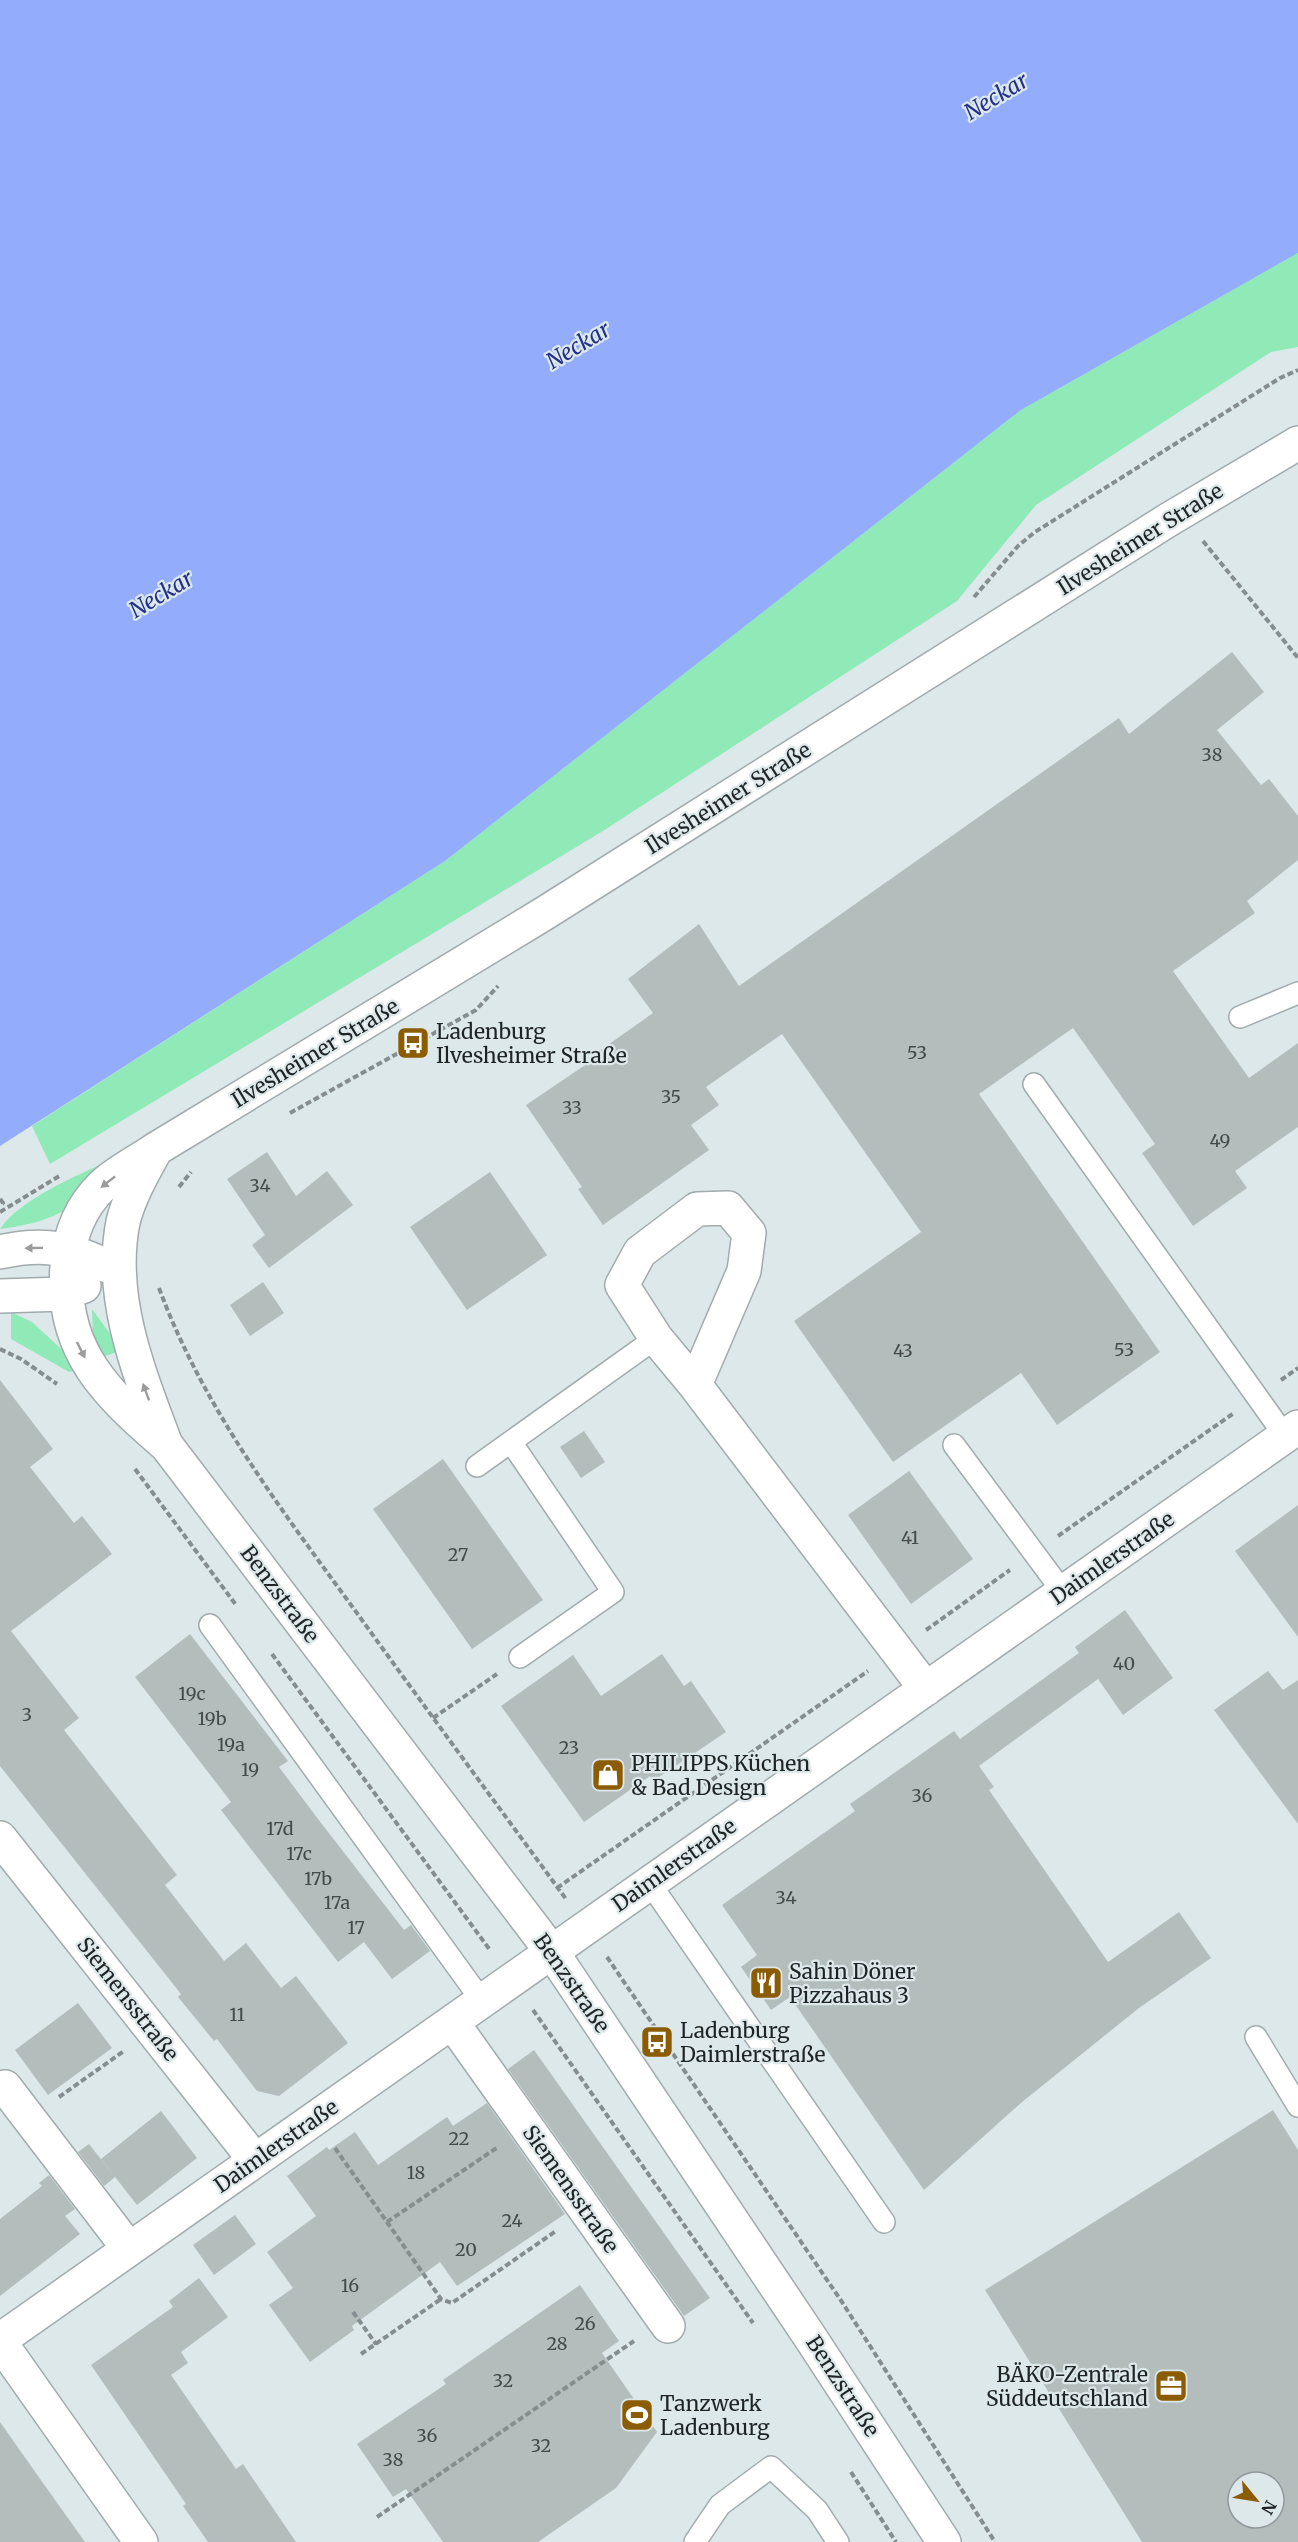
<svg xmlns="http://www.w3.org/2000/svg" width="1298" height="2542" viewBox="0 0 1298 2542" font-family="Merriweather,serif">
  <rect width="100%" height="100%" fill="#dde8eb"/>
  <!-- green -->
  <path fill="#8feab7" d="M 1298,253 L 1298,347 L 1271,352 L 1036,505 L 957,601 L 603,831 L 50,1164 L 32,1126 L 445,861 L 1021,410 Z
    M 106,1162 C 98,1173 91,1188 82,1197 C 60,1219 29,1225 0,1229 C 19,1200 74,1177 106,1162 Z
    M 92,1309 L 122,1350 L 103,1357 L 93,1336 Z
    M 11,1312 L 32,1322 L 82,1368 L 69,1372 L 11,1339 Z"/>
  <!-- water -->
  <path fill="#93acfb" d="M 0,0 L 1298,0 L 1298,253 L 1021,410 L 445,861 L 0,1146 Z"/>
  <!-- building -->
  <path fill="#b2bdbc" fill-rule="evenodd" d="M 1232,652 L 1264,692 L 1217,730 L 1261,785 L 1269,779 L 1298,816 L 1298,860 L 1247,901 L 1255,913 L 1173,971 L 1249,1078 L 1298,1043 L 1298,1127 L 1235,1171 L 1247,1188 L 1193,1226 L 1142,1153 L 1155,1144 L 1073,1028 L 979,1094 L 1160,1352 L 1057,1425 L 1021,1373 L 893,1462 L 794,1321 L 921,1232 L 782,1034 L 706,1087 L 719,1105 L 691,1125 L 709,1150 L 603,1225 L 578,1189 L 582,1187 L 526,1105 L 600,1055 L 598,1052 L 653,1013 L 628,979 L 699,924 L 739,986 L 1119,718 L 1129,734 Z
    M 267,1152 L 296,1196 L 327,1171 L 353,1205 L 269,1268 L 252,1245 L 265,1235 L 227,1179 Z
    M 490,1172 L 547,1255 L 467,1310 L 410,1227 Z
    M 263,1282 L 284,1313 L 250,1336 L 230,1305 Z
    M 0,1380 L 53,1449 L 30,1467 L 74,1523 L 82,1516 L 112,1554 L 11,1631 L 79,1718 L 64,1730 L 177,1875 L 165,1885 L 224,1961 L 246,1943 L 281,1988 L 296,1976 L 348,2043 L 279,2096 L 257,2091 L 217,2039 L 214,2041 L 178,1997 L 181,1994 L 0,1766 Z
    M 584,1431 L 605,1462 L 581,1478 L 560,1447 Z
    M 443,1459 L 543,1600 L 472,1649 L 373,1509 Z
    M 909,1471 L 973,1559 L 911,1604 L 848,1515 Z
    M 1298,1505 L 1298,1637 L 1235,1551 Z
    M 1125,1610 L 1173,1678 L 1123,1715 L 1098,1679 L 979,1766 L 994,1787 L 989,1790 L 1108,1962 L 1179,1912 L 1211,1958 L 1139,2008 L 1022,2102 L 924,2190 L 790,1997 L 771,2010 L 741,1967 L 757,1955 L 722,1905 L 855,1811 L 850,1804 L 954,1731 L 960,1739 L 1079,1653 L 1075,1647 Z
    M 190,1634 L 288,1761 L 279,1767 L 318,1819 L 404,1930 L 411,1925 L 430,1951 L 392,1979 L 364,1942 L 338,1962 L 221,1810 L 231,1802 L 135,1677 Z
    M 662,1654 L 684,1686 L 691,1681 L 726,1732 L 653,1781 L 650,1776 L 584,1822 L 501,1706 L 573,1655 L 601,1696 Z
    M 1268,1671 L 1283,1690 L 1298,1680 L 1298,1824 L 1214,1710 Z
    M 78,2003 L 112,2048 L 48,2095 L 15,2050 Z
    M 534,2050 L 710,2298 L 684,2316 L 508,2069 Z
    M 487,2103 L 565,2214 L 457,2286 L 440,2262 L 352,2326 L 354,2330 L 310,2362 L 269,2305 L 293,2288 L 267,2252 L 316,2216 L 287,2176 L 327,2147 L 329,2150 L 355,2132 L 378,2165 L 447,2117 L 453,2126 Z
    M 1273,2110 L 1298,2150 L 1298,2542 L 1142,2542 L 985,2290 ZM 1238,2482 L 1274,2482 L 1274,2518 L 1238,2518 Z
    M 161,2111 L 197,2158 L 137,2205 L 101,2159 Z
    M 89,2144 L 115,2177 L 104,2186 L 78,2152 Z
    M 49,2175 L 75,2209 L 65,2216 L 80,2234 L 0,2296 L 0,2219 L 42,2186 L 39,2183 Z
    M 235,2215 L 256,2244 L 214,2275 L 193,2245 Z
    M 199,2278 L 228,2317 L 181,2352 L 188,2363 L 171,2375 L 236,2469 L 243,2464 L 296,2542 L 208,2542 L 183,2506 L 186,2504 L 91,2365 L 173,2307 L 169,2301 Z
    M 580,2285 L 619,2341 L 602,2353 L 657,2432 L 616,2488 L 538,2542 L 443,2542 L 406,2489 L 393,2497 L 357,2444 L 446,2384 L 443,2380 Z
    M 0,2422 L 43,2483 L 85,2542 L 0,2542 Z"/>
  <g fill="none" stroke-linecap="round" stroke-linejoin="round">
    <defs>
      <path id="lane" d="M 1240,1017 L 1298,993
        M 1034,1084 L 1285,1436
        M 511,1442 L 613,1592 L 520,1657
        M 954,1445 L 1063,1592
        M 477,1466 L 656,1338
        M 210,1625 L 482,2001
        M 649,1882 L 884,2222
        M 1256,2037 L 1298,2106
        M 695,2542 L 720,2505 L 771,2467 L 817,2510 L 838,2542"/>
      <path id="street" d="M 695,1385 L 656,1338 L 622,1285 L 640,1252 L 697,1209 L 728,1208 L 749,1233 L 744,1271 L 695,1385 L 926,1689
        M 0,1838 L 255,2160
        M 452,2022 L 668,2326
        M 0,2091 L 5,2087 L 129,2249
        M 0,2340 L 1298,1427
        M 0,2342 L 141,2542"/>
      <path id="secondary" d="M 155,1151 C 143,1173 129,1197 123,1222 C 108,1297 139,1373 165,1442
        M 0,1252 C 52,1240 73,1251 119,1271
        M 0,1296 L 64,1294 L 84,1286
        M 944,2542 L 810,2337 L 552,1952 L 167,1446 C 108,1395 60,1351 67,1267 C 69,1236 80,1207 103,1185 C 118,1171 139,1161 156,1149 L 545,913 L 1168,520 L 1298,443"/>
    </defs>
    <!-- lane casing -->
    <use href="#lane" stroke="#a1abae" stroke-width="24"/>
    <!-- street casing -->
    <use href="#street" stroke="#a1abae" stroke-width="36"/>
    <!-- secondary casing -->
    <use href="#secondary" stroke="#a1abae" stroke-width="36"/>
    <!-- path -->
    <path stroke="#858d8f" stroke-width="4" stroke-dasharray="6 3" stroke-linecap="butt" d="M 1203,541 L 1298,658
      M 974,597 L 1018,546 L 1035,532 L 1280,378 L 1298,370
      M 290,1113 L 476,1010 L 498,986
      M 179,1187 L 191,1172
      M 0,1199 L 3,1203 L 0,1205
      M 0,1212 L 61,1175
      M 159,1288 C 203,1407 280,1508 354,1609 C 424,1706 495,1802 566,1899
      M 0,1349 L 21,1359 L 57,1384
      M 1281,1380 L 1298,1368
      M 135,1469 L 236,1605
      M 1058,1536 L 1234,1413
      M 926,1630 L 1010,1570
      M 272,1654 L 490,1950
      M 433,1718 L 497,1674
      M 557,1888 L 868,1671
      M 607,1957 L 842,2302 L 995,2542
      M 533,2010 L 753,2323
      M 59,2097 L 124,2051
      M 335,2148 L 441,2299 L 452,2303 L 556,2231
      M 387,2222 L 498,2147
      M 353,2312 L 376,2344
      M 361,2354 L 441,2299
      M 851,2472 L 896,2542
      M 377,2517 L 634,2341"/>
    <!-- lane -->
    <use href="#lane" stroke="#fff" stroke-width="21"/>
    <!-- street -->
    <use href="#street" stroke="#fff" stroke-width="33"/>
    <!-- secondary -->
    <use href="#secondary" stroke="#fff" stroke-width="33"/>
  </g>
  <!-- one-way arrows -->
  <defs><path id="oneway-solid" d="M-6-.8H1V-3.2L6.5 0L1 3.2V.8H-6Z" transform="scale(1.5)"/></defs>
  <g fill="#9a9c9c">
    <use href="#oneway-solid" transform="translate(108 1182) rotate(142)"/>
    <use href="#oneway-solid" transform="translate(34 1248) rotate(179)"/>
    <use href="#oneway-solid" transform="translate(81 1350) rotate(63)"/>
    <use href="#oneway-solid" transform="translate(146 1392) rotate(-110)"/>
  </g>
  <!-- icons -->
  <defs>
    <symbol id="bus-square" viewBox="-11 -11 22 22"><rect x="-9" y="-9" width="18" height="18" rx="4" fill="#8b5c01" stroke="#dde8eb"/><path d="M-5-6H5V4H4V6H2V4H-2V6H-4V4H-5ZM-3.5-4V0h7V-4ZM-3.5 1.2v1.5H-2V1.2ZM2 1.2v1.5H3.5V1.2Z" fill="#fff"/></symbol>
    <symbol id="shop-square" viewBox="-11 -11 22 22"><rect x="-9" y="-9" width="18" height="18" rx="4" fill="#8b5c01" stroke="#dde8eb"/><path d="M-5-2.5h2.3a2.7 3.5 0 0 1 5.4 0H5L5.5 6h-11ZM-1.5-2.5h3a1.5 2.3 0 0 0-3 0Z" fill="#fff"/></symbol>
    <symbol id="restaurant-square" viewBox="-11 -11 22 22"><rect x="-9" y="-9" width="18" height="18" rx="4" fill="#8b5c01" stroke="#dde8eb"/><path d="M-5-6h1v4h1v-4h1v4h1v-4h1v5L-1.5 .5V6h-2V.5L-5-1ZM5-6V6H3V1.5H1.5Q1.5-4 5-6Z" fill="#fff"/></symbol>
    <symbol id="office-square" viewBox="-11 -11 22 22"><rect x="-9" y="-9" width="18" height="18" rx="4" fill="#8b5c01" stroke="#dde8eb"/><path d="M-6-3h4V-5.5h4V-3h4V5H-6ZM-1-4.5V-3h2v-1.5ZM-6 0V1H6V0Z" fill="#fff"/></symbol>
    <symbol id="stadium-square" viewBox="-11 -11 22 22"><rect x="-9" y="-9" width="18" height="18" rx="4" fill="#8b5c01" stroke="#dde8eb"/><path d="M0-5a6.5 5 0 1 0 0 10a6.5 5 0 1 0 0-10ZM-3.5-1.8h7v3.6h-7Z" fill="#fff"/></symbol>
  </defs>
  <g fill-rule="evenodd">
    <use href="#bus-square" x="394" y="1024" width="38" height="38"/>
    <use href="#shop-square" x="589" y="1756" width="38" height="38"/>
    <use href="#restaurant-square" x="747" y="1964" width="38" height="38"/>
    <use href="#bus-square" x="638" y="2023" width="38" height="38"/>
    <use href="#office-square" x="1152" y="2367" width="38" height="38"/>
    <use href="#stadium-square" x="618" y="2396" width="38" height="38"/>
  </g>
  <g text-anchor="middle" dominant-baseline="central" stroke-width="4.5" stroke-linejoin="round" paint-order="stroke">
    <!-- number labels -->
    <g font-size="18" fill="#444a4a">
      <text x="1212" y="754">38</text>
      <text x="917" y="1052">53</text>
      <text x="671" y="1096">35</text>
      <text x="572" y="1107">33</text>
      <text x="1220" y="1140">49</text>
      <text x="260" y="1185">34</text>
      <text x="1124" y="1349">53</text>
      <text x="903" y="1350">43</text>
      <text x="910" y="1537">41</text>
      <text x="458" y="1554">27</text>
      <text x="1124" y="1663">40</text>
      <text x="192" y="1693">19c</text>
      <text x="27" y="1714">3</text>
      <text x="212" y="1718">19b</text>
      <text x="231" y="1744">19a</text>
      <text x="569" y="1747">23</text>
      <text x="250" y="1769">19</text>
      <text x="922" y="1795">36</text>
      <text x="280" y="1828">17d</text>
      <text x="299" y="1853">17c</text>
      <text x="318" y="1878">17b</text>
      <text x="786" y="1897">34</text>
      <text x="337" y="1902">17a</text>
      <text x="356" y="1927">17</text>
      <text x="237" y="2014">11</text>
      <text x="459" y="2138">22</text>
      <text x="416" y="2172">18</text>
      <text x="512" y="2220">24</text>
      <text x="466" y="2249">20</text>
      <text x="350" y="2285">16</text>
      <text x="585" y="2323">26</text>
      <text x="557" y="2343">28</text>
      <text x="503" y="2380">32</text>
      <text x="427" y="2435">36</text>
      <text x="541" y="2445">32</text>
      <text x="393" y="2459">38</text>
    </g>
    <!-- street labels -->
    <g font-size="21" fill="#1f2324" stroke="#dde8eb">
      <text transform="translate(1140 539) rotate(-32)">Ilvesheimer Straße</text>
      <text transform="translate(728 798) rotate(-32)">Ilvesheimer Straße</text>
      <text transform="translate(315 1053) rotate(-31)">Ilvesheimer Straße</text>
      <text transform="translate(1112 1558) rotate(-35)">Daimlerstraße</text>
      <text transform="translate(280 1594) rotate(53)">Benzstraße</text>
      <text transform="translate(674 1865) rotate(-35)">Daimlerstraße</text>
      <text transform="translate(572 1983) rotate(55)">Benzstraße</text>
      <text transform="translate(128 1999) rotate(52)">Siemensstraße</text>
      <text transform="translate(276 2146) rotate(-35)">Daimlerstraße</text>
      <text transform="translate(571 2189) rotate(55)">Siemensstraße</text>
      <text transform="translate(843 2386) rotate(57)">Benzstraße</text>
    </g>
    <!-- poi labels -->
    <g font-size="21" fill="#1f2324" stroke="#dde8eb" text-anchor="start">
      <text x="436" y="1031">Ladenburg<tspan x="436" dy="24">Ilvesheimer Straße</tspan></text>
      <text x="631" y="1763">PHILIPPS Küchen<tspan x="631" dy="24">&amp; Bad Design</tspan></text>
      <text x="789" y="1971">Sahin Döner<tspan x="789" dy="24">Pizzahaus 3</tspan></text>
      <text x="680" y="2030">Ladenburg<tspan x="680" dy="24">Daimlerstraße</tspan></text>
      <text x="1148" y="2374" text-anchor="end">BÄKO-Zentrale<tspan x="1148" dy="24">Süddeutschland</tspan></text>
      <text x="660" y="2403">Tanzwerk<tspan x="660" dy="24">Ladenburg</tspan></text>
    </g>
    <!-- water labels -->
    <g font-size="22" font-style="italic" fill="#23318a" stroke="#dde8eb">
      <text transform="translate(996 96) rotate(-31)">Neckar</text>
      <text transform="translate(578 345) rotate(-31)">Neckar</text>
      <text transform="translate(161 594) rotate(-31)">Neckar</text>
    </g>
  </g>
  <!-- north arrow -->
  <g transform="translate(1256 2500) rotate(120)"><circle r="28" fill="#dde8eb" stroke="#91999b" stroke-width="1.5"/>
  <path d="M0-4.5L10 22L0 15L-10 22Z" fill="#8b5c01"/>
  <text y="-9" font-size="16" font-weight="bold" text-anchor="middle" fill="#1f2324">N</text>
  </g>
</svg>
